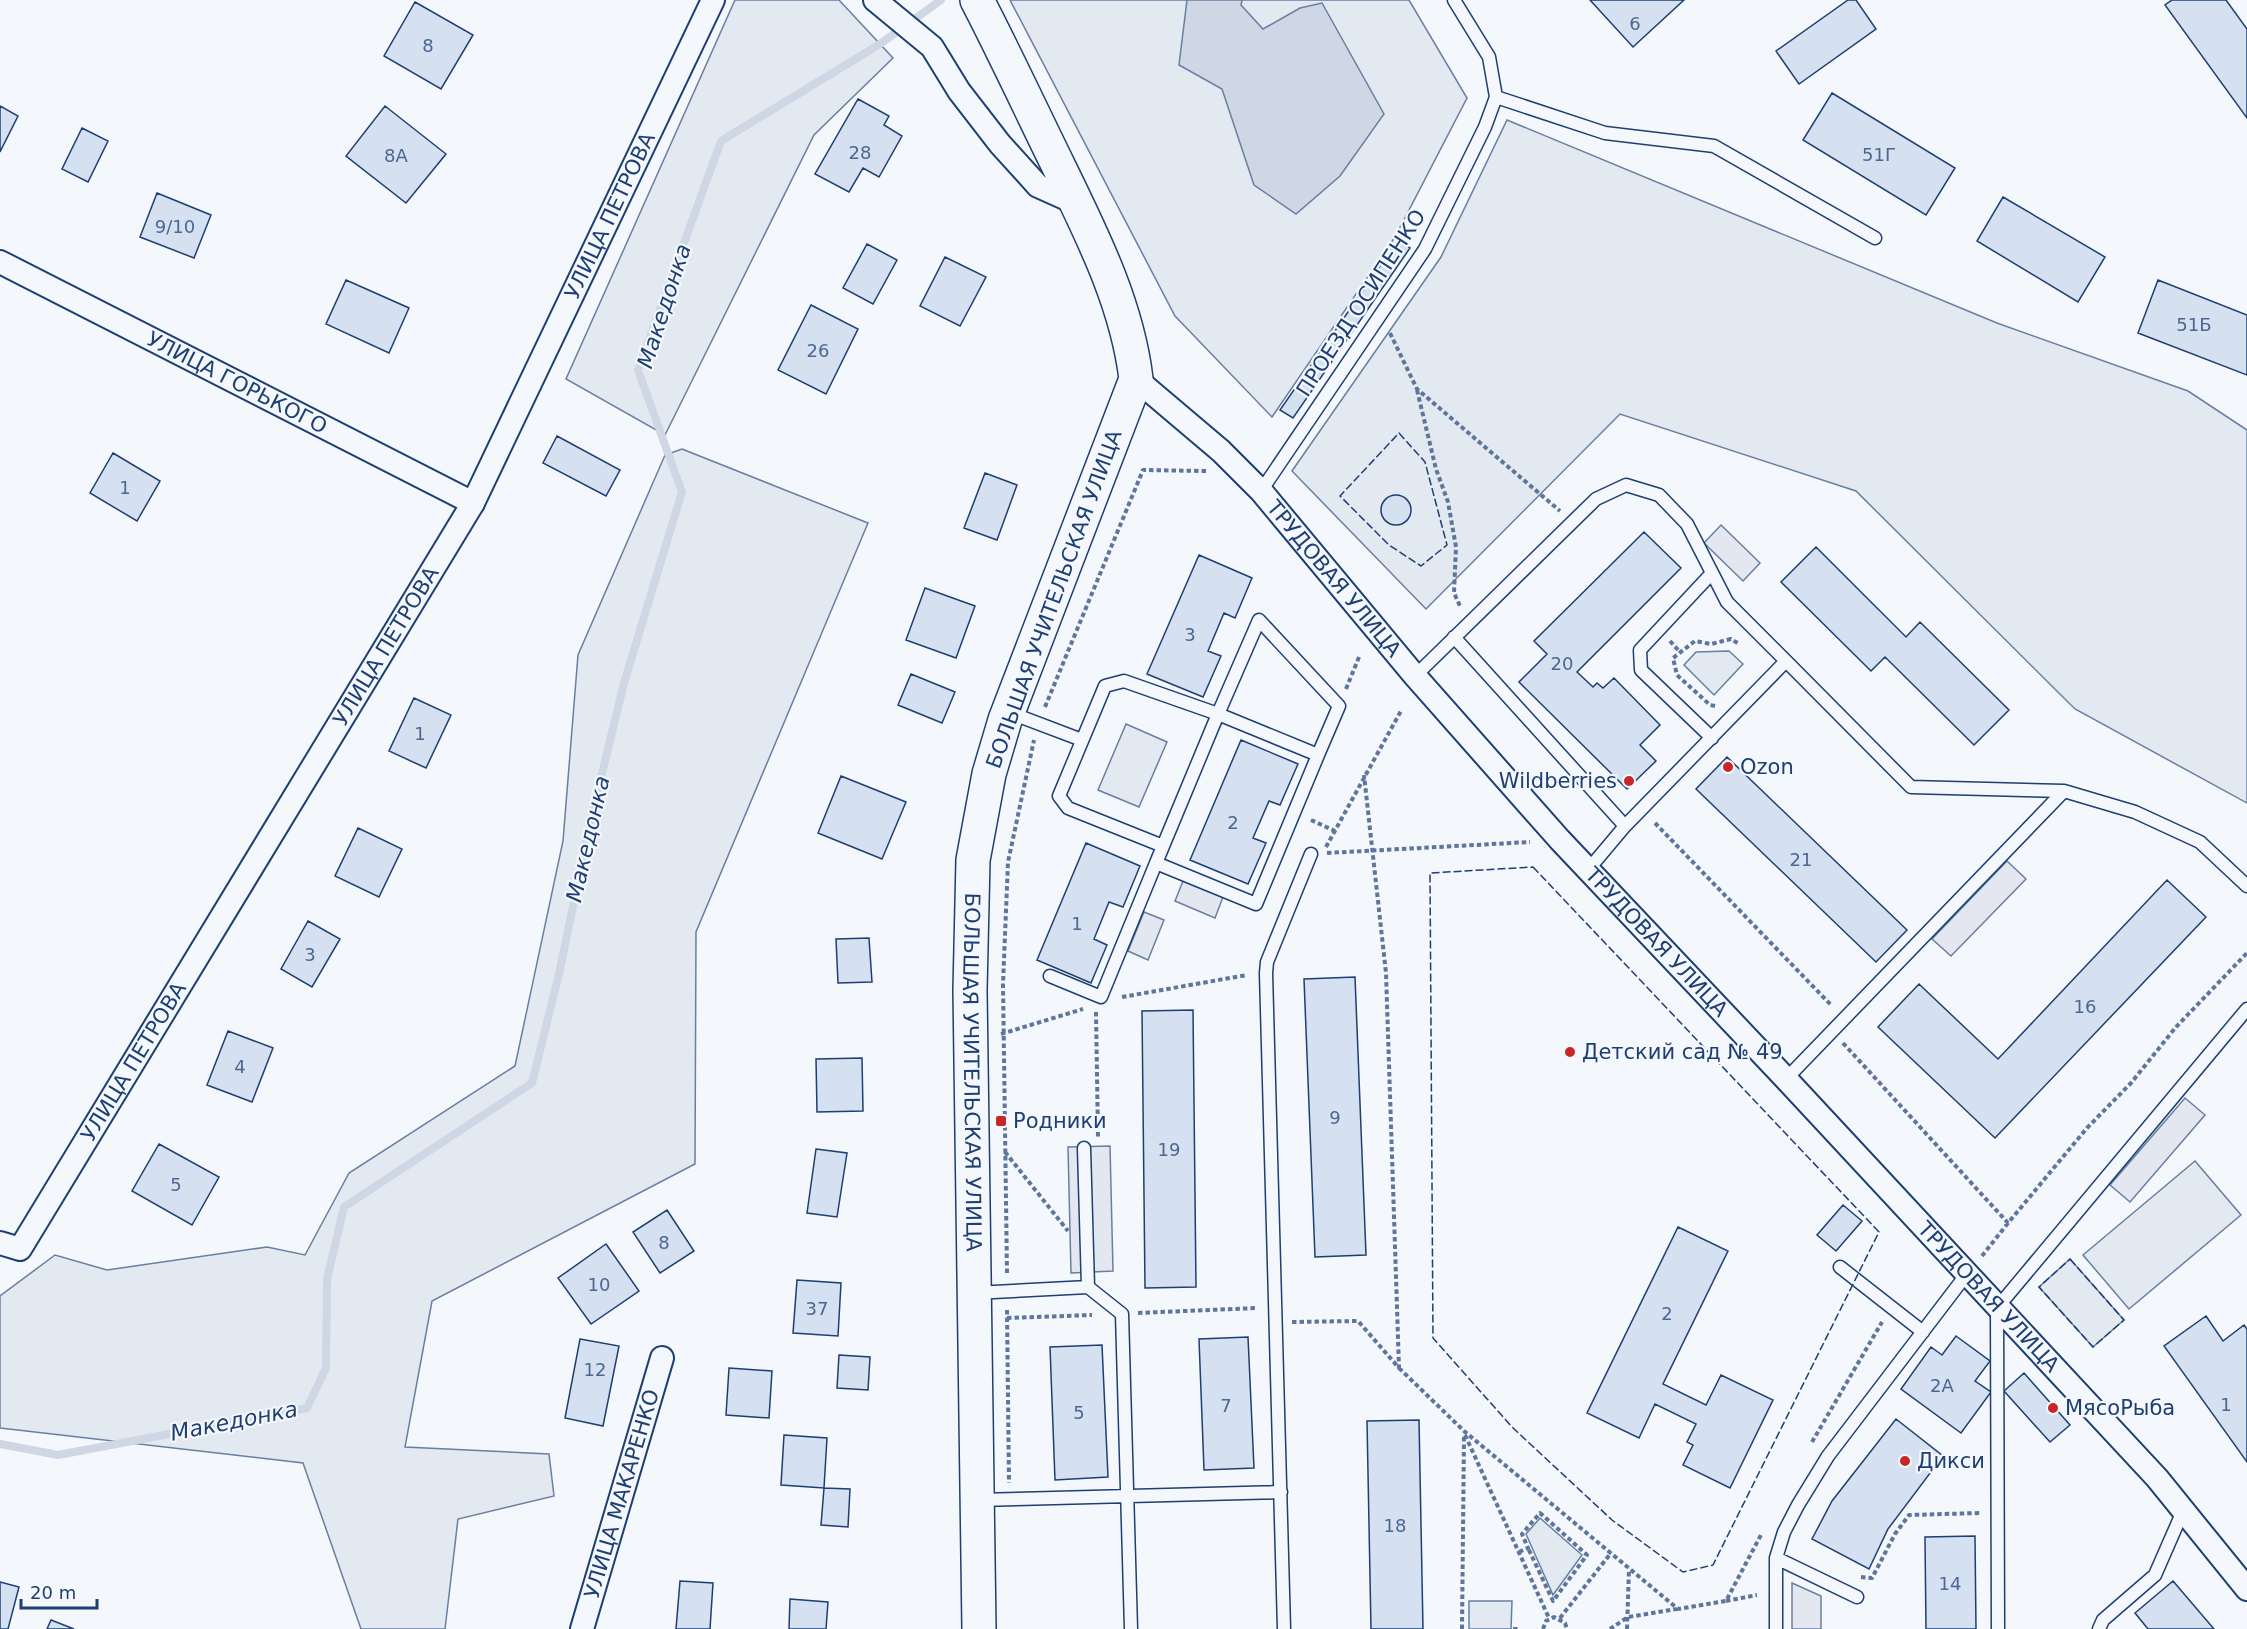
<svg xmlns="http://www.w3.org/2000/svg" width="2247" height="1629" viewBox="0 0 2247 1629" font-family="'DejaVu Sans',sans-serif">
  <rect width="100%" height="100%" fill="#f4f7fb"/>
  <!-- green -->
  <path fill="#e3e9f0" stroke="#687fa3" stroke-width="1.5" d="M 735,0 L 839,0 L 893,58 L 814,135 L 665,435 L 566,379 Z
    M 1010,0 L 1409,0 L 1467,98 L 1395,237 L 1272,417 L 1175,316 Z
    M 1507,120 L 1997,323 L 2188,391 L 2247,430 L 2247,803 L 2075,709 L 1856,491 L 1620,414 L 1426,609 L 1292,471 L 1441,257 Z
    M 682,449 L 868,523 L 696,932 L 695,1164 L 432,1301 L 405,1447 L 549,1454 L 554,1496 L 458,1519 L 445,1629 L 361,1629 L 303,1463 L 0,1428 L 0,1296 L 55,1255 L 107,1270 L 267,1247 L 305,1255 L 349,1173 L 515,1066 L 563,841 L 578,655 L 665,455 Z
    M 1729,651 L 1743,664 L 1714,695 L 1684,665 L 1696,652 Z
    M 1126,724 L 1167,742 L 1139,807 L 1098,790 Z
    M 2195,1161 L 2241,1215 L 2129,1309 L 2083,1255 Z
    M 2070,1259 L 2124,1320 L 2093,1347 L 2039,1287 Z
    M 1540,1518 L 1582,1555 L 1553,1595 L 1526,1534 Z
    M 1469,1601 L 1512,1601 L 1511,1629 L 1469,1629 Z"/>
  <!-- parking -->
  <path fill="#e3e8f0" stroke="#687fa3" stroke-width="1.5" d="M 1721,525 L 1760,563 L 1743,581 L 1704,543 Z
    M 2007,861 L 2026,879 L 1951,956 L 1932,939 Z
    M 1183,881 L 1223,897 L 1215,918 L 1175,901 Z
    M 1144,912 L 1164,920 L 1148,960 L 1128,951 Z
    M 2185,1098 L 2205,1115 L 2130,1202 L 2110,1185 Z
    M 1110,1146 L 1113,1271 L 1071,1273 L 1068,1147 Z
    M 1792,1583 L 1821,1596 L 1821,1629 L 1792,1629 Z"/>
  <!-- water -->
  <path fill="#cfd7e4" stroke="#687fa3" stroke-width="1.5" d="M 1187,0 L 1242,0 L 1241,5 L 1263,29 L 1300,8 L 1322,3 L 1384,114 L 1340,176 L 1296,214 L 1254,185 L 1222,89 L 1179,65 Z"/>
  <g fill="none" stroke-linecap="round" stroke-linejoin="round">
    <!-- stream -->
    <path stroke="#cfd7e4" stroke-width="8" d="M 0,1444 L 58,1455 L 307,1408 L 326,1368 L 327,1279 L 344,1207 L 532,1083 L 559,974 L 591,819 L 624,683 L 682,492 L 638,370 L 721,141 L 880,44 L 941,0"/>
  </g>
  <!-- building -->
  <path fill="#d5e0f0" stroke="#1d3f73" stroke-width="1.5" d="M 1590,0 L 1684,0 L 1633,47 Z
    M 1848,0 L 1856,0 L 1876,29 L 1799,84 L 1776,51 Z
    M 2172,0 L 2226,0 L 2247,29 L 2247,118 L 2165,5 Z
    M 415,2 L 473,35 L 441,89 L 384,56 Z
    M 1832,93 L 1955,168 L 1926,215 L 1803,140 Z
    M 858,99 L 889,116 L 884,125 L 902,136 L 879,177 L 863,168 L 849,192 L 815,174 Z
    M 0,106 L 18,116 L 0,152 Z
    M 385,106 L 446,154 L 406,203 L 346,156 Z
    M 82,128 L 108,141 L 88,182 L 62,169 Z
    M 157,193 L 211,215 L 194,258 L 140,237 Z
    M 2003,197 L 2105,257 L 2078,302 L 1977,241 Z
    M 1398,240 L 1410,248 L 1293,418 L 1280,410 Z
    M 867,244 L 897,260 L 873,304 L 843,288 Z
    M 945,257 L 986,277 L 960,326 L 920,306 Z
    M 346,280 L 409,308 L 389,353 L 326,324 Z
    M 2158,280 L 2247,315 L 2247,375 L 2138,333 Z
    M 811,305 L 858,329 L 826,394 L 778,370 Z
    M 557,436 L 620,470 L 606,496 L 543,463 Z
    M 113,453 L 160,481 L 137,521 L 90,493 Z
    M 985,473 L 1017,485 L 997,540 L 964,528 Z
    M1381 510a15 15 0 1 1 30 0a15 15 0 1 1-30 0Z
    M 1644,532 L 1681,568 L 1577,672 L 1593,687 L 1597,683 L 1603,688 L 1614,678 L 1660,725 L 1640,745 L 1656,761 L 1627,789 L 1519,682 L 1547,654 L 1534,641 Z
    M 1816,547 L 1906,637 L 1920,622 L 2009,710 L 1974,745 L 1885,657 L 1871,671 L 1781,582 Z
    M 1199,555 L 1252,578 L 1235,618 L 1224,613 L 1208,651 L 1221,656 L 1203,697 L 1147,674 Z
    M 925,588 L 975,606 L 956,658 L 906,640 Z
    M 911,674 L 955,692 L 942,723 L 898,705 Z
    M 414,698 L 451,715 L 426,768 L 389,751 Z
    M 1241,740 L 1298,764 L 1280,805 L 1269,801 L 1253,838 L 1266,843 L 1248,884 L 1190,860 Z
    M 1727,757 L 1907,930 L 1876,962 L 1696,789 Z
    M 841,776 L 906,802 L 882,859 L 818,833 Z
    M 358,828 L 402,849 L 379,897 L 335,876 Z
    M 1086,843 L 1140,866 L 1123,907 L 1109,902 L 1094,939 L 1107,945 L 1091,983 L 1037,960 Z
    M 2167,880 L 2206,917 L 1995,1138 L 1878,1027 L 1919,984 L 1998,1059 Z
    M 308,921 L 340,939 L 312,987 L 281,969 Z
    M 869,938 L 872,982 L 838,983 L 836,939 Z
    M 1355,977 L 1366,1255 L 1315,1257 L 1304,979 Z
    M 1193,1010 L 1196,1287 L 1145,1288 L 1142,1011 Z
    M 228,1031 L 273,1048 L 252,1102 L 207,1085 Z
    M 862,1058 L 863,1111 L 817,1112 L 816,1059 Z
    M 159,1144 L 219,1177 L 192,1225 L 132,1191 Z
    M 816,1149 L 847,1153 L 837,1217 L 807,1213 Z
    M 1843,1205 L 1862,1221 L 1836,1251 L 1817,1235 Z
    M 667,1210 L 694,1251 L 660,1273 L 633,1232 Z
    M 1678,1227 L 1728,1251 L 1663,1384 L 1706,1405 L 1721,1375 L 1773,1400 L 1730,1488 L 1683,1465 L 1693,1445 L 1687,1442 L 1696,1424 L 1655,1404 L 1639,1438 L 1587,1413 Z
    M 606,1244 L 639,1291 L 591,1324 L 558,1278 Z
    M 797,1280 L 841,1283 L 838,1336 L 793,1333 Z
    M 2206,1316 L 2223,1341 L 2244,1325 L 2247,1329 L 2247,1462 L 2164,1346 Z
    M 1956,1336 L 1990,1361 L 1975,1381 L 1991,1392 L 1961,1433 L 1901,1389 L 1931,1347 L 1942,1355 Z
    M 1248,1337 L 1254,1468 L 1204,1470 L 1199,1339 Z
    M 580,1339 L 619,1346 L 603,1426 L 565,1418 Z
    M 1102,1345 L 1108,1477 L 1055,1480 L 1050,1347 Z
    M 839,1355 L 870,1357 L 868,1390 L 837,1388 Z
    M 729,1368 L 772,1371 L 769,1418 L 726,1415 Z
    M 2024,1373 L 2070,1425 L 2050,1442 L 2004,1391 Z
    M 1896,1419 L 1943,1456 L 1888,1529 L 1869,1569 L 1812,1539 L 1832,1501 Z
    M 1419,1420 L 1423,1629 L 1371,1629 L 1367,1421 Z
    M 784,1435 L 827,1438 L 824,1488 L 781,1485 Z
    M 824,1488 L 850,1489 L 848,1527 L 821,1525 Z
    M 1975,1536 L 1976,1629 L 1926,1629 L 1925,1537 Z
    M 680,1581 L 713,1583 L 710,1629 L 676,1629 Z
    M 2173,1581 L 2214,1629 L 2148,1629 L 2135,1613 Z
    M 0,1582 L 19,1587 L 8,1629 L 0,1629 Z
    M 790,1599 L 828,1602 L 826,1629 L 789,1629 Z
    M 51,1620 L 74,1629 L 47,1629 Z"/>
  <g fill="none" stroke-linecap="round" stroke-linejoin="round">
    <defs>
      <path id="service" d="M 1496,97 L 1605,133 L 1714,146 L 1875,238
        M 1261,491 L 1425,249 L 1485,127 L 1496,97 L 1489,57 L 1454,0
        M 1454,637 L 1625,826
        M 1415,676 L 1596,499 L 1626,485 L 1659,495 L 1687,524 L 1727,602 L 1786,661
        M 1008,712 L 1082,740
        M 1218,714 L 1318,755 L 1256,904 L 1156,863 Z
        M 1712,738 L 1641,670 L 1640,650 L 1712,573
        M 1163,846 L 1068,808 L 1059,796 L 1105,686 L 1124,681 L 1218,714 L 1259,620 L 1339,706 L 1318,755
        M 1588,870 L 1625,826 L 1786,661 L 1911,787 L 2064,791 L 2135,812 L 2200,842 L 2247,886
        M 1050,976 L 1101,997 L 1156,863
        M 1786,1079 L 2064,791
        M 1084,1148 L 1088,1287
        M 1840,1267 L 1923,1332
        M 974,1293 L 1088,1287 L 1122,1314 L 1131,1629
        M 978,1500 L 1281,1492
        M 1776,1558 L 1857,1597
        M 1284,1629 L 1266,973 L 1267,962 L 1311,854
        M 1776,1629 L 1776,1558 L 1784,1532 L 1798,1505 L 1828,1456 L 1966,1275
        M 1998,1629 L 1997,1308 L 2247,1009
        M 2099,1629 L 2103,1620 L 2155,1575 L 2183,1511"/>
      <g id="minor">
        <path d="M 875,0 L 932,47 L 959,91 L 1000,144 L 1038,186 L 1076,203"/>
        <path id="s1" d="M 0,262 L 473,503"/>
        <path id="s2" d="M 1136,379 L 1221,451 L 1261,491 L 1415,676 L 1560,840 L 1786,1079 L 2157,1478 L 2247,1589"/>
        <path id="s3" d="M 0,1243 L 20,1249 L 473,503 L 713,0"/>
        <path id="s4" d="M 582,1629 L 662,1358"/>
      </g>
      <g id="secondary">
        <path id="s5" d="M 977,0 C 1005,54 1031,110 1058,165 C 1091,233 1127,303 1136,379 L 1005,720 L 989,774 L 973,860 L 970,990 L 979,1629"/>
      </g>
    </defs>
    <!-- service casing -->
    <use href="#service" stroke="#1d3f73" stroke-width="15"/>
    <!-- minor casing -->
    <use href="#minor" stroke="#1d3f73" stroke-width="26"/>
    <!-- secondary casing -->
    <use href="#secondary" stroke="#1d3f73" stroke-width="36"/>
    <!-- path -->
    <path stroke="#5e769c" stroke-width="4" stroke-dasharray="4.5 3" stroke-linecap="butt" d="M 1390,333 L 1417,389 L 1560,511
      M 1417,390 L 1436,469 L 1448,502 L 1456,547 L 1454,593 L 1460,606
      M 1670,641 L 1680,652
      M 1346,689 L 1359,657
      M 1715,706 L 1710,705 L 1677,675 L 1673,658 L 1695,641 L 1711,644 L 1731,639 L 1739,644
      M 1045,707 L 1143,470 L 1206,471
      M 1311,820 L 1335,831
      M 1655,823 L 1831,1005
      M 1326,847 L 1402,709
      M 1327,853 L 1530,842
      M 1122,997 L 1247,975
      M 1096,1012 L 1098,1137
      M 1001,1034 L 1083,1009
      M 1843,1043 L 2008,1223 L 2087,1128 L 2131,1083 L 2176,1027 L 2247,953
      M 1005,1152 L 1068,1231
      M 1982,1256 L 2008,1223
      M 1007,1273 L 1003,984 L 1008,862 L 1034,740
      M 1007,1310 L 1009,1483
      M 1138,1313 L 1257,1308
      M 1007,1318 L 1092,1315
      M 1292,1322 L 1358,1321 L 1399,1368 L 1386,973 L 1364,775
      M 1399,1368 L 1464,1431 L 1678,1609 L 1726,1601 L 1762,1533
      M 1465,1435 L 1549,1618
      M 1812,1442 L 1882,1322
      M 1519,1552 L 1528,1548 L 1522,1534 L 1540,1513 L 1587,1555 L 1553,1601 L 1528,1548
      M 1861,1577 L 1872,1578 L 1895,1534 L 1909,1515 L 1980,1513
      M 1726,1601 L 1757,1595
      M 1560,1618 L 1611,1553
      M 1462,1629 L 1464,1435
      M 1513,1629 L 1520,1629
      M 1543,1629 L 1546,1621 L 1554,1617 L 1565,1623 L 1567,1629
      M 1610,1629 L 1628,1617 L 1677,1609
      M 1627,1629 L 1629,1569"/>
    <!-- service -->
    <use href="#service" stroke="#f4f7fb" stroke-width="12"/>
    <!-- minor -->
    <use href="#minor" stroke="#f4f7fb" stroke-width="22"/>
    <!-- secondary -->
    <use href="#secondary" stroke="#f4f7fb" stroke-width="33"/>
    <!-- fence -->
    <path stroke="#1d3f73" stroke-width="1.5" stroke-dasharray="8 3" stroke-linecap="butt" d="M 1399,433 L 1425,462 L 1447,545 L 1421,566 L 1389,545 L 1340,496 Z
      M 1533,867 L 1879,1232 L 1713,1565 L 1683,1572 L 1612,1520 L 1512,1427 L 1433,1338 L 1430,873 Z
      M 2070,1259 L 2124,1320 L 2093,1347 L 2039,1287 Z"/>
  </g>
  <!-- markers -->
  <g fill="#c62828" stroke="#f4f7fb" stroke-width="2">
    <circle cx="1728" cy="767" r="6"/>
    <circle cx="1629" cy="781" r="6"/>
    <circle cx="1570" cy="1052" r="6"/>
    <rect x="995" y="1115" width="12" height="12" rx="3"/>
    <circle cx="2053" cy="1408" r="6"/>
    <circle cx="1905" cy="1461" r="6"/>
  </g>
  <g text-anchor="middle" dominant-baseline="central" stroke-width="4.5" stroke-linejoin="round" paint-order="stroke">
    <!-- number labels -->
    <g font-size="18" fill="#4b6792">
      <text x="1635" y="23">6</text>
      <text x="428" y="45">8</text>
      <text x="860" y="152">28</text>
      <text x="1879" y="154">51Г</text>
      <text x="396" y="155">8А</text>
      <text x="175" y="226">9/10</text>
      <text x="2194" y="324">51Б</text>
      <text x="818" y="350">26</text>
      <text x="125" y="487">1</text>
      <text x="1190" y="634">3</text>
      <text x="1562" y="663">20</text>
      <text x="420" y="733">1</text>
      <text x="1233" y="822">2</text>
      <text x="1801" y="859">21</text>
      <text x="1077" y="923">1</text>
      <text x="310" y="954">3</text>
      <text x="2085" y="1006">16</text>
      <text x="240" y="1066">4</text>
      <text x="1335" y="1117">9</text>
      <text x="1169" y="1149">19</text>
      <text x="176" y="1184">5</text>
      <text x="664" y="1242">8</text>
      <text x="599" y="1284">10</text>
      <text x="817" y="1308">37</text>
      <text x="1667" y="1313">2</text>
      <text x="595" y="1369">12</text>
      <text x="1942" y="1385">2А</text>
      <text x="2226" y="1404">1</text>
      <text x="1226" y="1405">7</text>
      <text x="1079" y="1412">5</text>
      <text x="1395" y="1525">18</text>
      <text x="1950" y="1583">14</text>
    </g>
    <!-- street labels -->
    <g font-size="21" fill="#1d3f73" stroke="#f4f7fb">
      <text stroke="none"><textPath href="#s3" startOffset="1212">УЛИЦА ПЕТРОВА</textPath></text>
      <text transform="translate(1361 303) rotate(-57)">ПРОЕЗД ОСИПЕНКО</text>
      <text stroke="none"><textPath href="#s1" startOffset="266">УЛИЦА ГОРЬКОГО</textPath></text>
      <text stroke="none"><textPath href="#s2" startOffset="282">ТРУДОВАЯ УЛИЦА</textPath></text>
      <text transform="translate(1054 599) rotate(-70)">БОЛЬШАЯ УЧИТЕЛЬСКАЯ УЛИЦА</text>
      <text stroke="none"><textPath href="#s3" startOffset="726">УЛИЦА ПЕТРОВА</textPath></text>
      <text stroke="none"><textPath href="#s2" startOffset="768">ТРУДОВАЯ УЛИЦА</textPath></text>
      <text stroke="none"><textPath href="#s3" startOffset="240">УЛИЦА ПЕТРОВА</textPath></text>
      <text stroke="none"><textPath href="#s5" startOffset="1134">БОЛЬШАЯ УЧИТЕЛЬСКАЯ УЛИЦА</textPath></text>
      <text stroke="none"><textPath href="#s2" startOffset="1254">ТРУДОВАЯ УЛИЦА</textPath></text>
      <text stroke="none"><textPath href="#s4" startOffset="141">УЛИЦА МАКАРЕНКО</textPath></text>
    </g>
    <!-- poi labels -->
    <g font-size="21" fill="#1d3f73" stroke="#f4f7fb" text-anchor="start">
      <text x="1740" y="767">Ozon</text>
      <text x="1617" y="781" text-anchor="end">Wildberries</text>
      <text x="1582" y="1052">Детский сад № 49</text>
      <text x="1013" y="1121">Родники</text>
      <text x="2065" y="1408">МясоРыба</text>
      <text x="1917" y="1461">Дикси</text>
    </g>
    <!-- water labels -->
    <g font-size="22" font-style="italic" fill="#1d3f73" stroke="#f4f7fb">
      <text transform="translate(664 306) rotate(-72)">Македонка</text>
      <text transform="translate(588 839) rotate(-77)">Македонка</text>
      <text transform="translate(234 1421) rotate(-11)">Македонка</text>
    </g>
  </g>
  <!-- scale -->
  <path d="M21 1599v9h76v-9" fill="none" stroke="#1d3f73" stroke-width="3"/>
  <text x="30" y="1599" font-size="18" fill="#1d3f73" stroke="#f4f7fb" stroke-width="4.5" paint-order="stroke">20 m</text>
</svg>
